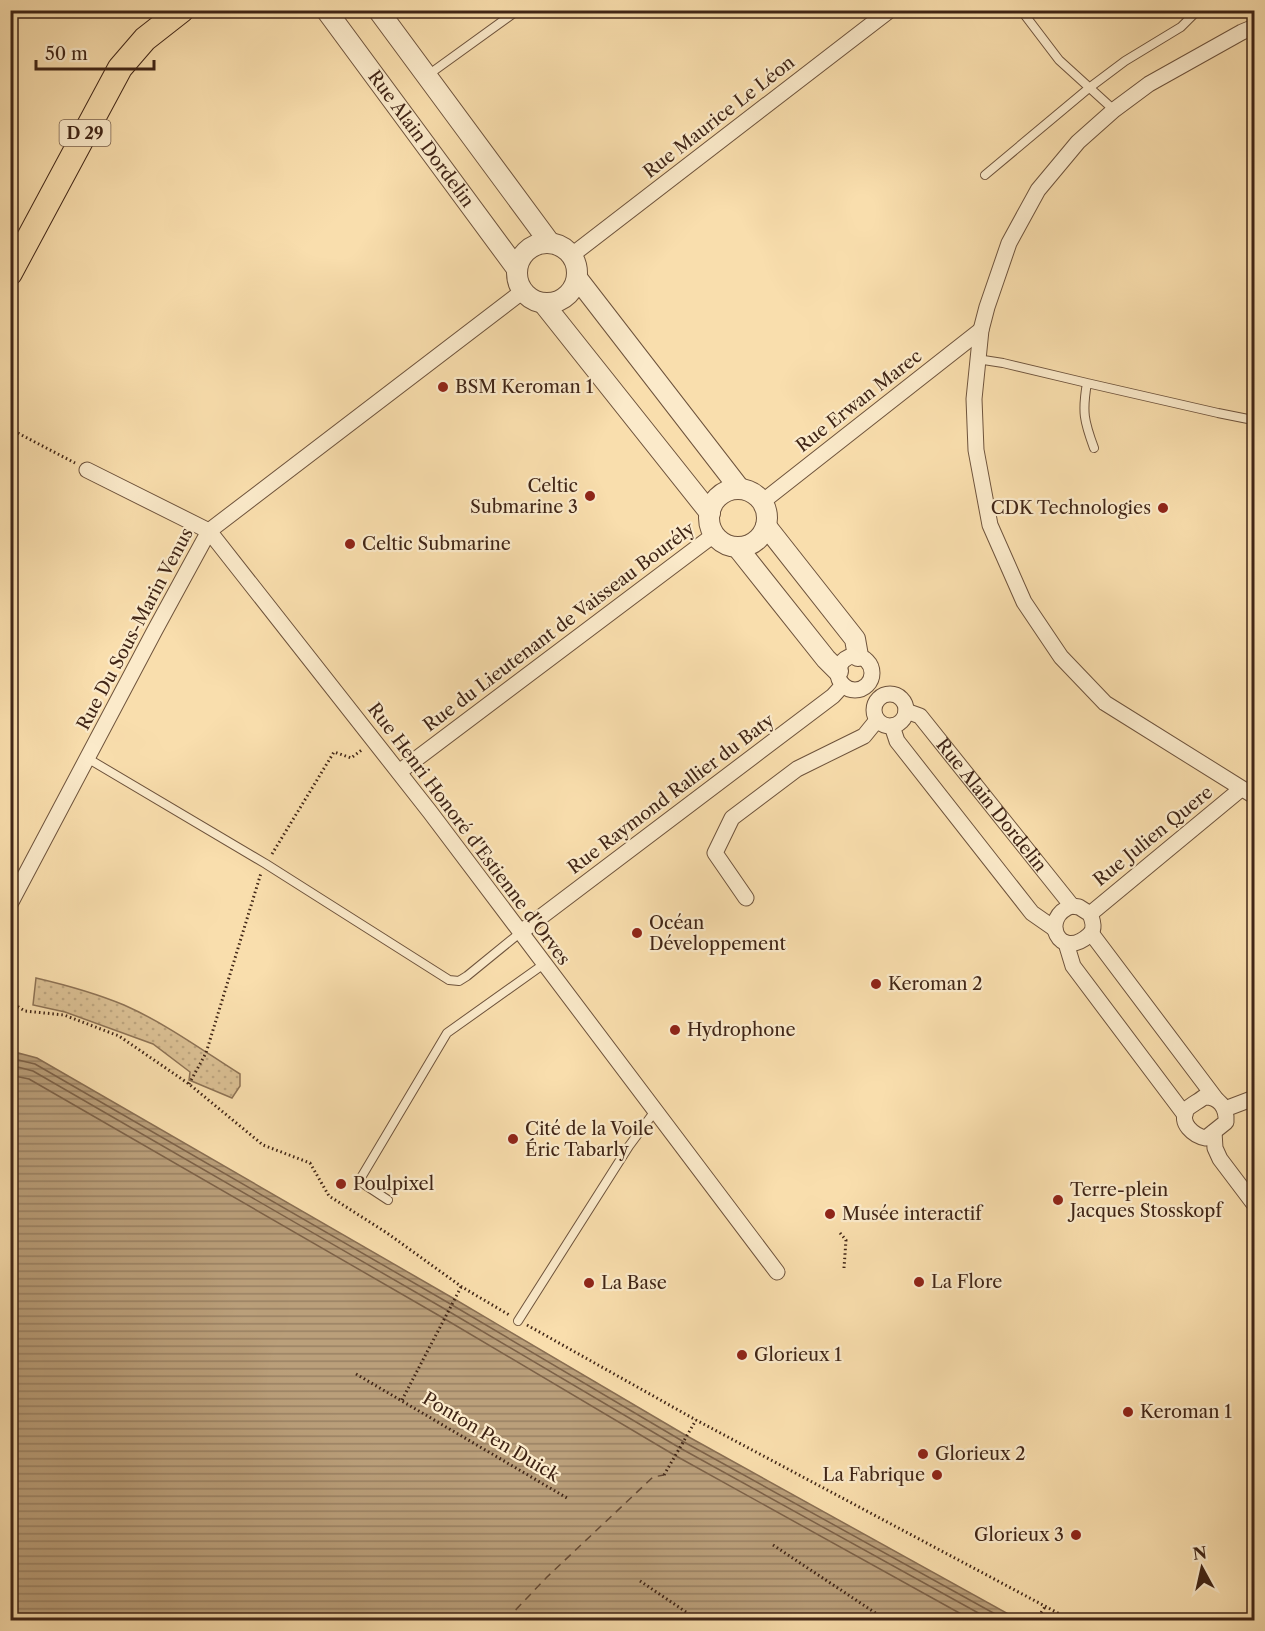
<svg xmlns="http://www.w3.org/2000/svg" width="1265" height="1631" viewBox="0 0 1265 1631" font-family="'Libre Caslon Text',serif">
  <defs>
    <pattern id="green-dots" width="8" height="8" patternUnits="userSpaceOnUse" patternTransform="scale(1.5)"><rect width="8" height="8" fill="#dabf93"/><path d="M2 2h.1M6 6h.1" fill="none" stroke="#bca47e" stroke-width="1.8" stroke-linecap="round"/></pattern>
    <pattern id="water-rules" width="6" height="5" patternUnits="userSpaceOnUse" patternTransform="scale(1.5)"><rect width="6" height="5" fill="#ba9f7a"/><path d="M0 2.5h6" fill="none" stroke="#998163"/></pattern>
  </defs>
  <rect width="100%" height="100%" fill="#f9dead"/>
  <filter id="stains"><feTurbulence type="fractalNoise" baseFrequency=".00333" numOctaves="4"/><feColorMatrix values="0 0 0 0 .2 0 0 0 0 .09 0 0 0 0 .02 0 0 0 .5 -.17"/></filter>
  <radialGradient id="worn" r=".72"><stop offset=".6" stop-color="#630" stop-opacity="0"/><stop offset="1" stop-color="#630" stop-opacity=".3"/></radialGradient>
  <!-- green -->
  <path fill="url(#green-dots)" stroke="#8d7254" stroke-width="1.5" d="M 36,978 C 66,985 95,993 124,1005 C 165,1023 202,1050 240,1074 L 240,1086 L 232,1098 L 189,1080 L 190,1072 L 153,1044 L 65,1012 L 33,1005 Z"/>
  <!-- water -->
  <path fill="url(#water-rules)" stroke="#896e52" stroke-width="1.5" d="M 11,1051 L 37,1058 L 451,1297 L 687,1436 L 1019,1620 L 11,1620 Z"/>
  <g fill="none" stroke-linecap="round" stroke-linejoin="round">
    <!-- shore -->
    <path stroke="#7d6248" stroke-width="1.5" d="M 10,1058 L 35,1064 L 447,1302 L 684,1442 L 1006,1620
      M 10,1065 L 33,1071 L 443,1308 L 680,1448 L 991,1620
      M 10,1075 L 29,1079 L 438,1315 L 676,1456 L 972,1620"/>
    <!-- ferry -->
    <path stroke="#654a34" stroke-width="1.5" stroke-dasharray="8 6" stroke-linecap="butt" d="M 506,1620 L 547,1577 L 653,1477 L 664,1475"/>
    <defs>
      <path id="service" d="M 1021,10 L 1059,60 L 1114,110
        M 428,75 L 518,10
        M 985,175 L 1089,88 L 1125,61 L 1181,27 L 1198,10
        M 977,359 L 1003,363 L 1087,383 C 1082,412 1084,421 1094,448
        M 1087,383 L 1218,413 L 1253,420
        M 87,758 L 266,864 L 449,980 L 459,981 L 467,976 L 521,932
        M 388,1200 L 359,1181 L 447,1033 L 544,964
        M 518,1321 L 629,1146 L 655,1111"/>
      <g id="minor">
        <path d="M 1254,27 L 1242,32 L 1149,84 L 1114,110 L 1078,142 L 1038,190 L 1009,243 L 987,307 L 981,330 L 974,399 L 976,450 L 990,525 L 1024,602 L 1061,657 L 1105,703 L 1254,796"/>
        <path d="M 572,255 L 890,10"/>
        <path d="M 87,470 L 209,531 L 430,812 L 777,1272"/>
        <path d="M 762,502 L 981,330"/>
        <circle cx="855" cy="673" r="17"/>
        <circle cx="890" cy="710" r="16"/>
        <path id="s1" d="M 906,711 L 920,716 L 1072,906"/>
        <path d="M 892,726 L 897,741 L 1032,913 L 1055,929"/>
        <path d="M 399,772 L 715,534"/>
        <path d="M 746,898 L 715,853 L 732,818 L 797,769 L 864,736 L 877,720"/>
        <path d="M 10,904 L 155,630 L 209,531 L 523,291"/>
        <path d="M 1072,906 L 1079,907 L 1090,914 C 1093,921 1095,930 1089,935 C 1059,962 1039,917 1072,906 Z"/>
        <path d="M 1090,914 L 1241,789"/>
        <path d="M 521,932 L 833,696 L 843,685"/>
        <path d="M 1091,933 L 1216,1099"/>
        <path d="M 1066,943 L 1073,966 L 1185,1115"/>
        <path d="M 1204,1097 C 1219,1096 1227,1108 1226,1122 L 1206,1138 C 1194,1136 1178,1123 1187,1109 C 1191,1105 1199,1101 1204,1097 Z"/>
        <path d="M 1225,1109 L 1254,1098"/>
        <path d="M 1214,1132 L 1215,1148 L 1220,1159 L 1254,1204"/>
      </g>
      <g id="tertiary">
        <path id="s2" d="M 326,10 L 517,269"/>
        <path d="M 378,10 L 550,243"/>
        <circle cx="547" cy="273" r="30"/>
        <path d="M 577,278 L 740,489"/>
        <path d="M 543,303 L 710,513"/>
        <circle cx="738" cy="518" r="29"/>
        <path d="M 766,526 L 855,639 L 858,656"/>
        <path d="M 737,547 L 826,659 L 838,671"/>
      </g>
      <path id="primary" d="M 10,273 L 120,68 L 145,39 L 182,10"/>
    </defs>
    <!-- service casing -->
    <use href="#service" stroke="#6e533c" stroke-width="10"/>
    <!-- minor casing -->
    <use href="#minor" stroke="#6e533c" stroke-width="17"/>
    <!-- tertiary casing -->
    <use href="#tertiary" stroke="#6e533c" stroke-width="22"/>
    <!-- primary casing -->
    <use href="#primary" stroke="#402516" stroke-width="26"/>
    <!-- path -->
    <path stroke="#402516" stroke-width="3" stroke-dasharray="1.5 3" stroke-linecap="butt" d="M 10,302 L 16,290
      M 10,429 L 75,463
      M 272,854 L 334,752 L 351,758 L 363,749
      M 10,928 L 16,919
      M 10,1002 L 25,1011 L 64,1015 L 119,1036 L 189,1084 L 263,1145 L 310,1163 L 329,1196 L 387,1233 L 462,1287 L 511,1316
      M 189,1084 L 206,1053 L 261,873
      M 840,1233 L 846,1240 L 844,1268
      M 527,1325 L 696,1420 L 1071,1620
      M 356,1374 L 567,1498
      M 402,1400 L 461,1287
      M 664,1475 L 696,1420
      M 773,1545 L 886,1620
      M 640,1581 L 698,1620
      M 1036,1620 L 1045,1607"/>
    <!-- service -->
    <use href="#service" stroke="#fbeaca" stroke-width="8"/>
    <!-- minor -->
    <use href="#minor" stroke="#fbeaca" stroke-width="15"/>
    <!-- tertiary -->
    <use href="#tertiary" stroke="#fbeaca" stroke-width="20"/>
    <!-- primary -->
    <use href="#primary" stroke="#f9dead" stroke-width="24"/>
  </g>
  <!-- markers -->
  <g fill="#8f2418" stroke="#fbeaca" stroke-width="2">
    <circle cx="443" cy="387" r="6"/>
    <circle cx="590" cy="496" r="6"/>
    <circle cx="1163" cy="508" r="6"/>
    <circle cx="350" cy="544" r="6"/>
    <circle cx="637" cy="933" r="6"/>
    <circle cx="876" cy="984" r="6"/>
    <circle cx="675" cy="1030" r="6"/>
    <circle cx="513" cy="1139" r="6"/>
    <circle cx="341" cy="1184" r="6"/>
    <circle cx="1058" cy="1200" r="6"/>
    <circle cx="830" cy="1214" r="6"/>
    <circle cx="919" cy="1282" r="6"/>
    <circle cx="589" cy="1283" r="6"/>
    <circle cx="742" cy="1355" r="6"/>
    <circle cx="1128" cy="1412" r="6"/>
    <circle cx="923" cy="1454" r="6"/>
    <circle cx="937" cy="1475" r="6"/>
    <circle cx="1076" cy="1535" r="6"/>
  </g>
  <g text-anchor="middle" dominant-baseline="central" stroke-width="4.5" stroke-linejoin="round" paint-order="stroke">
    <!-- shield labels -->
    <rect fill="#fbeaca" stroke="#78604c" stroke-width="1.5" x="59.5" y="120" width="51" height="26" rx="4.5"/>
    <g font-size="16" font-weight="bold" fill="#402516">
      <text x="85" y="133">D 29</text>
    </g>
    <!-- street labels -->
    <g font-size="18" fill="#402516" stroke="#fbeaca">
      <text transform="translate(719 117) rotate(-38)">Rue Maurice Le Léon</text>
      <text stroke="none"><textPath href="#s2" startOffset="160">Rue Alain Dordelin</textPath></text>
      <text transform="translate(859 401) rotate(-38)">Rue Erwan Marec</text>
      <text transform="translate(559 627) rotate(-37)">Rue du Lieutenant de Vaisseau Bourély</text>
      <text transform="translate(135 629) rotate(-62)">Rue Du Sous-Marin Venus</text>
      <text transform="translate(671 794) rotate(-37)">Rue Raymond Rallier du Baty</text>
      <text stroke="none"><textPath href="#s1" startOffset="129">Rue Alain Dordelin</textPath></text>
      <text transform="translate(469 834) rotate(53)">Rue Henri Honoré d'Estienne d'Orves</text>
      <text transform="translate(1153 836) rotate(-39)">Rue Julien Quere</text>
      <text transform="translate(491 1437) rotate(31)">Ponton Pen Duick</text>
    </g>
    <!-- poi labels -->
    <g font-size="18" fill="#402516" stroke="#fbeaca" text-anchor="start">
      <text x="455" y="387">BSM Keroman 1</text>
      <text x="578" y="486" text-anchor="end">Celtic<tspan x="578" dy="21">Submarine 3</tspan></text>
      <text x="1151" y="508" text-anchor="end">CDK Technologies</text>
      <text x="362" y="544">Celtic Submarine</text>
      <text x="649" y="923">Océan<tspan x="649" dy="21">Développement</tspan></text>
      <text x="888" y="984">Keroman 2</text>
      <text x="687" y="1030">Hydrophone</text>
      <text x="525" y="1129">Cité de la Voile<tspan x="525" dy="21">Éric Tabarly</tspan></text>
      <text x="353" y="1184">Poulpixel</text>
      <text x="1070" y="1190">Terre-plein<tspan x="1070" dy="21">Jacques Stosskopf</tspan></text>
      <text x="842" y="1214">Musée interactif</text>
      <text x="931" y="1282">La Flore</text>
      <text x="601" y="1283">La Base</text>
      <text x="754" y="1355">Glorieux 1</text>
      <text x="1140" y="1412">Keroman 1</text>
      <text x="935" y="1454">Glorieux 2</text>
      <text x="925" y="1475" text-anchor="end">La Fabrique</text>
      <text x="1064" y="1535" text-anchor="end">Glorieux 3</text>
    </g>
  </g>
  <!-- margin -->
  <rect width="1265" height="1631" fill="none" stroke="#f9dead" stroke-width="36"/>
  <rect x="12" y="12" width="1241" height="1607" fill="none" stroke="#402516" stroke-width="3"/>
  <rect x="18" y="18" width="1229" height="1595" fill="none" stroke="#402516" stroke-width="1.5"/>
  <!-- north arrow -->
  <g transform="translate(1202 1568) rotate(352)" stroke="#fbeaca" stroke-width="4.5" paint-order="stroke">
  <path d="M0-4.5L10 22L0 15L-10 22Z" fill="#402516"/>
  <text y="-9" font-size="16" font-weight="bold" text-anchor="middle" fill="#402516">N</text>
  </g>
  <!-- scale -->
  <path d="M36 60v9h118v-9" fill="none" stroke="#402516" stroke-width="3"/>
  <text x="45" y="60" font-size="18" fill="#402516" stroke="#fbeaca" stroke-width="4.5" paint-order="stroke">50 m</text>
  <rect width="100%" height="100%" filter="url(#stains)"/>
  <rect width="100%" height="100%" fill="url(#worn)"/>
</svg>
